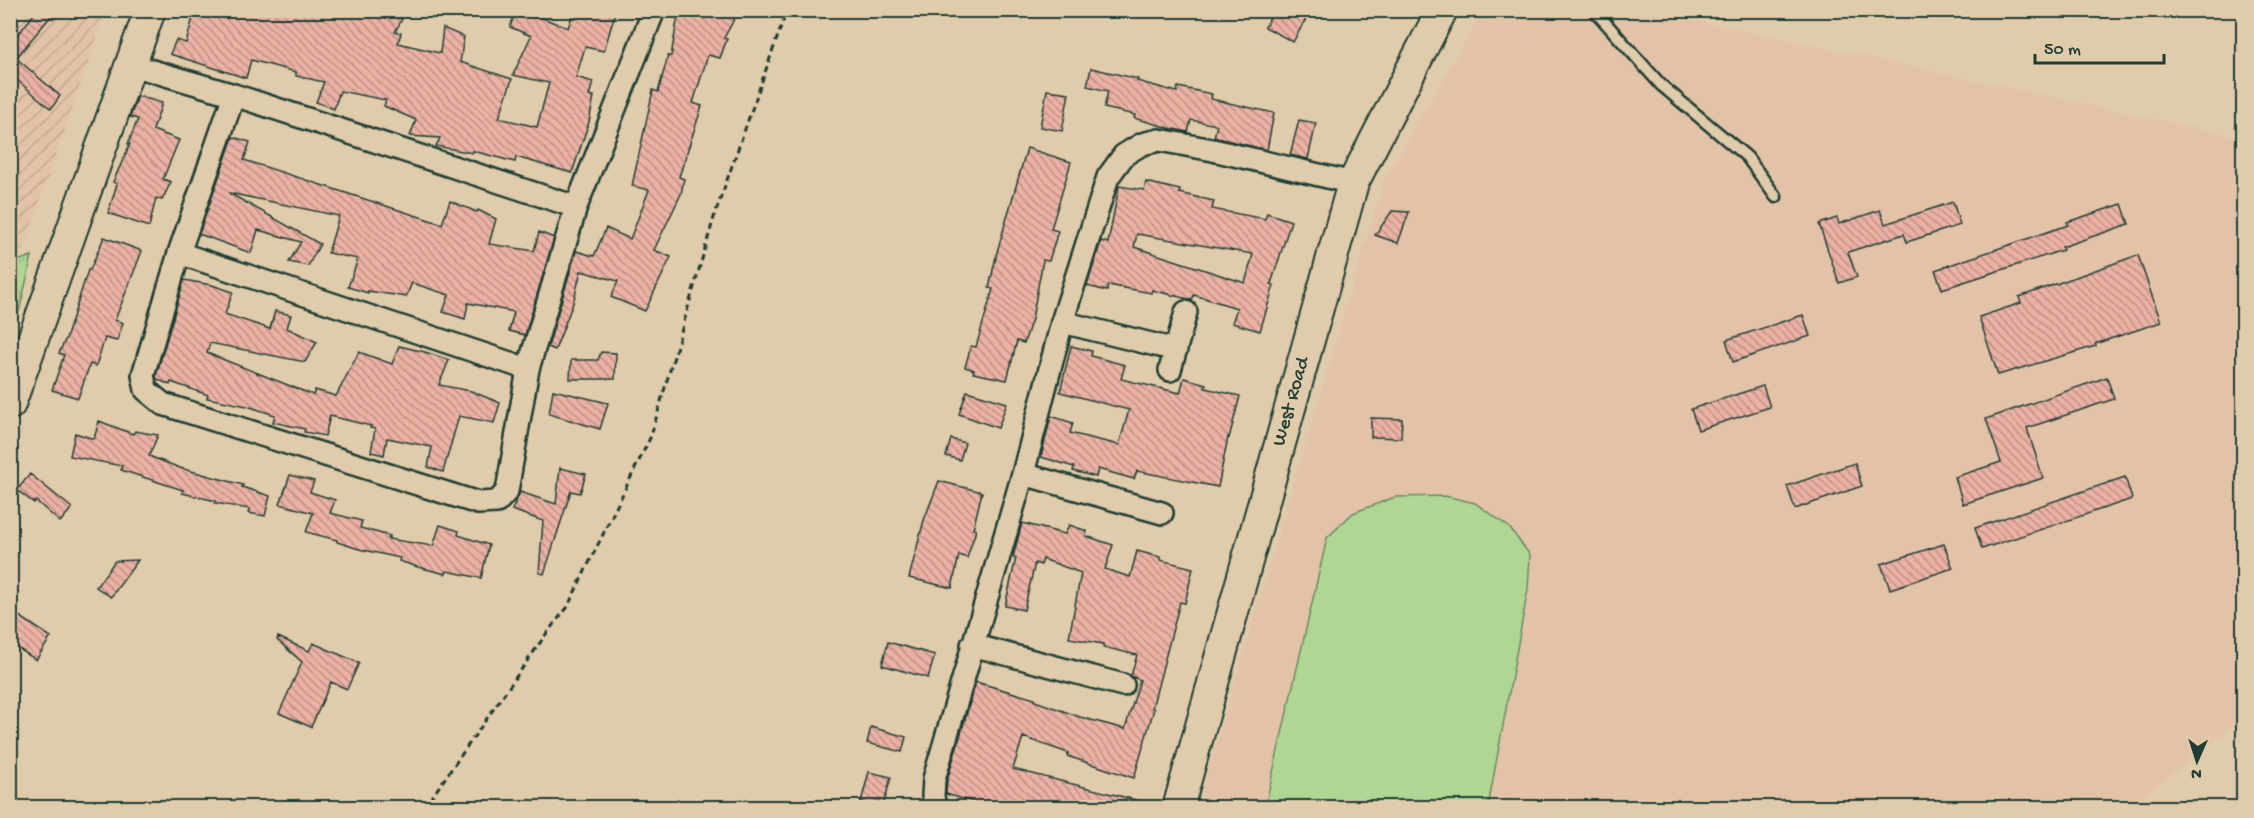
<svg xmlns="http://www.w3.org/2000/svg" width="2254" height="818" viewBox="0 0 2254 818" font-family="'Gochi Hand',sans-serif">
  <defs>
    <pattern id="industrial-furrows" width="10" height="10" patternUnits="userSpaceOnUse" patternTransform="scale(1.5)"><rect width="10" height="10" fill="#e3c3a8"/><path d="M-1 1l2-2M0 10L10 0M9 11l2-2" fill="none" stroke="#c2a891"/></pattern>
    <pattern id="grass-tufts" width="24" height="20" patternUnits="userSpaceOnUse" patternTransform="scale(1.5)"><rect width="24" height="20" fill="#afd793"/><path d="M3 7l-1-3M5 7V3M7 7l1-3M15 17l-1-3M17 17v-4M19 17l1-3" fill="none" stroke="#96b97f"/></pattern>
    <pattern id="building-back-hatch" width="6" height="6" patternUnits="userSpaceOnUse" patternTransform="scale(1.5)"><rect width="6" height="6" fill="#eab1a4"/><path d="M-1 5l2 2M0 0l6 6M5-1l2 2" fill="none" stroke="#bd9186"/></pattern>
  </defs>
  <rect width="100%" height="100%" fill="#e0cbaa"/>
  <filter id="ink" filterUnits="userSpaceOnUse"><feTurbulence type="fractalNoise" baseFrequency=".0167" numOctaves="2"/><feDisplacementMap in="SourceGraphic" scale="12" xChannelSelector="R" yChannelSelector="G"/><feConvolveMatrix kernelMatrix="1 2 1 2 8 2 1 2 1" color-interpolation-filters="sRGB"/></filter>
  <g filter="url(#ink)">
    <!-- built -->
    <path fill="#e3c3a8" d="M 1483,11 L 1653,11 L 2243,138 L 2243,719 L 2129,807 L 1197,808 L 1384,181 Z"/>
    <!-- industrial -->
    <path fill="url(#industrial-furrows)" d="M 11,11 L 106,11 L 11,284 Z"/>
    <!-- grass -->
    <path fill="url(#grass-tufts)" stroke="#678a64" stroke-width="1.5" d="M 32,256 L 20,308 L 11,334 L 11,263 Z"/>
    <!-- garden -->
    <path fill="#afd793" stroke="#678a64" stroke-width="1.5" d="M 1445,496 L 1475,503 L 1509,527 L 1530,555 L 1528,589 L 1488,807 L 1265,807 L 1327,538 L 1353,513 L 1395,497 Z"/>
    <!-- building -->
    <path fill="url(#building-back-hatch)" stroke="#1f3d34" stroke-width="1.5" fill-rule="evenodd" d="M 37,10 L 56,10 L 16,58 L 60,96 L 51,109 L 10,74 L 10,45 Z
      M 195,10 L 376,10 L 402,19 L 395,32 L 401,33 L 398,43 L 440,53 L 443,28 L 464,37 L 460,62 L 512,79 L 499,118 L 537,127 L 549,83 L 513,75 L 531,36 L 510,27 L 516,10 L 522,10 L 568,28 L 574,10 L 616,10 L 604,51 L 585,47 L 576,77 L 593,82 L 589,96 L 594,96 L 589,122 L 572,173 L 516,157 L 515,162 L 473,151 L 472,153 L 436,146 L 440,138 L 410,136 L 416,120 L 384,106 L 386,100 L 340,91 L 334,109 L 316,102 L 324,82 L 296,76 L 296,72 L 251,60 L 246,78 L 170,54 L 176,40 L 186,43 Z
      M 679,10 L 739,10 L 724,38 L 727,39 L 720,58 L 708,55 L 693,103 L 702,106 L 679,177 L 684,179 L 681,194 L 654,250 L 671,257 L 645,311 L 611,297 L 618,281 L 581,271 L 573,303 L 555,350 L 548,347 L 576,251 L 594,256 L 606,228 L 630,239 L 649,190 L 632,186 L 653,90 L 658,92 L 668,56 L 671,56 Z
      M 1274,10 L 1311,10 L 1293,42 L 1265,27 Z
      M 1091,68 L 1138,79 L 1137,81 L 1177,92 L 1178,87 L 1212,94 L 1211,99 L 1274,113 L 1267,150 L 1214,137 L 1217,125 L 1191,120 L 1188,132 L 1169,128 L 1134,118 L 1135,115 L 1104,108 L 1108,91 L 1087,86 Z
      M 1047,90 L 1069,93 L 1062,131 L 1040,127 Z
      M 138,96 L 162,103 L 153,130 L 179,140 L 163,179 L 171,182 L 162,200 L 156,198 L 149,227 L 108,213 L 117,184 L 113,182 L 130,144 L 128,144 L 138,119 L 130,117 Z
      M 1299,120 L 1316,123 L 1308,159 L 1290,155 Z
      M 233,137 L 250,142 L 244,160 L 442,224 L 450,201 L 477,212 L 478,210 L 496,219 L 489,244 L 534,251 L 539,232 L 554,238 L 525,335 L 509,331 L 514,312 L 468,303 L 465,319 L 443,312 L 449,295 L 412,283 L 406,297 L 368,291 L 368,293 L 348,287 L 358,259 L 328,253 L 339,216 L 229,193 L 320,244 L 308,266 L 289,262 L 301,242 L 258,230 L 251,253 L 199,234 Z
      M 1027,148 L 1071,162 L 1051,229 L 1058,231 L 1049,261 L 1043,260 L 1032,319 L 1024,343 L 1017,341 L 1007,380 L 973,373 L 974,370 L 965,367 L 971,346 L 976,347 L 993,289 L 989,288 L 997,252 Z
      M 1146,182 L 1180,190 L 1179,193 L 1214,201 L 1212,209 L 1265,219 L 1267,213 L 1291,221 L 1271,284 L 1274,285 L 1260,331 L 1232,323 L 1237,308 L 1194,295 L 1192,300 L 1152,290 L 1151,293 L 1108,285 L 1107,291 L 1087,286 L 1101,241 L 1108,243 L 1119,186 L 1144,190 ZM 1137,234 L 1253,254 L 1245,283 L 1134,247 Z
      M 1953,202 L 1960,225 L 1907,242 L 1904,234 L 1848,252 L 1857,277 L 1839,283 L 1819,224 L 1837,218 L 1839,224 L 1880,210 L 1885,224 Z
      M 2122,204 L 2129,224 L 2062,247 L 2063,250 L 1942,289 L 1935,270 L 2068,225 L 2067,222 Z
      M 1392,211 L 1409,212 L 1398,243 L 1375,235 Z
      M 104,237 L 142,251 L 115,320 L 123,323 L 117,341 L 105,338 L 96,366 L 90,364 L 78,398 L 52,390 L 64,355 L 59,353 L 67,336 L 88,270 L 90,270 Z
      M 2138,255 L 2161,322 L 2095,344 L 2096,346 L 1998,375 L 1979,317 L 2021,303 L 2019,297 Z
      M 184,280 L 212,285 L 233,292 L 225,314 L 270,329 L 275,311 L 291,315 L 287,328 L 317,342 L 305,362 L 210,343 L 207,353 L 313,395 L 315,390 L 336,396 L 359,352 L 392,364 L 399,346 L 425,352 L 449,360 L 439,385 L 471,391 L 500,403 L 494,423 L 459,416 L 443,472 L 428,467 L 432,447 L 387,438 L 384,455 L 371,452 L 375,429 L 370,428 L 371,426 L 330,416 L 325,436 L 304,432 L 305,429 L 273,422 L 275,415 L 247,406 L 207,398 L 208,395 L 171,382 L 170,385 L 157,379 L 156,376 Z
      M 1803,315 L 1810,336 L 1733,362 L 1726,340 Z
      M 1071,346 L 1092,351 L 1091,356 L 1125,365 L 1121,379 L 1180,393 L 1184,378 L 1206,384 L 1205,388 L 1240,396 L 1229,438 L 1228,437 L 1218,487 L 1137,471 L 1134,479 L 1098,469 L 1096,477 L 1073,471 L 1074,467 L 1041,457 L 1051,416 L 1073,423 L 1070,433 L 1119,445 L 1129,410 L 1060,392 Z
      M 601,352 L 616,353 L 615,379 L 570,379 L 571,360 L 598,360 Z
      M 2107,377 L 2114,399 L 2027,428 L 2043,478 L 1963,504 L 1955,477 L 2001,462 L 1986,419 Z
      M 1763,386 L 1770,407 L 1698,430 L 1691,409 Z
      M 553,390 L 608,403 L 600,429 L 549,414 Z
      M 967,391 L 1007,403 L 998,428 L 959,414 Z
      M 1371,418 L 1402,419 L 1401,438 L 1371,437 Z
      M 99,421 L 133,434 L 135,431 L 158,435 L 149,456 L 180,468 L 243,485 L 242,487 L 270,496 L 265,516 L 248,513 L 250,509 L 215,503 L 216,501 L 182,493 L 183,490 L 121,470 L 122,466 L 70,456 L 75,433 L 94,439 Z
      M 951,439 L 965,443 L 960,460 L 946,456 Z
      M 1855,463 L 1862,486 L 1795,509 L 1787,486 Z
      M 560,468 L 586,474 L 580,493 L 571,491 L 544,574 L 539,573 L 543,521 L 512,510 L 520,492 L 556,504 Z
      M 30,474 L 72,508 L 60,522 L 36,501 L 34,503 L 17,490 Z
      M 290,475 L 314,481 L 310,492 L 335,500 L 330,513 L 362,521 L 360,528 L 390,536 L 388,539 L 433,546 L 440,525 L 459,531 L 458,535 L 489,545 L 481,578 L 447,571 L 446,574 L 418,567 L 399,561 L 400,558 L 359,549 L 337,542 L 337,540 L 306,532 L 313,513 L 280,504 Z
      M 2125,477 L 2132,499 L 1982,549 L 1975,528 Z
      M 939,481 L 982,492 L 973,529 L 976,530 L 967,558 L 959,555 L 952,588 L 909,578 L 924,520 Z
      M 1022,523 L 1065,534 L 1069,525 L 1087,531 L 1086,536 L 1113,545 L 1105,569 L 1130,577 L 1137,551 L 1160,557 L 1160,560 L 1193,568 L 1185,603 L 1180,602 L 1152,708 L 1154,709 L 1134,778 L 1067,756 L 1068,753 L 1023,737 L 1013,769 L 1148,803 L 1148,807 L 976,807 L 977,803 L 946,794 L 947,781 L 976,682 L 1035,699 L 1035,701 L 1080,717 L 1125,729 L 1140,680 L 1131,676 L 1137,655 L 1103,647 L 1103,644 L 1069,638 L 1081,573 L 1043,559 L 1041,565 L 1035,563 L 1024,610 L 1005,606 L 1016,558 L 1013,557 Z
      M 1944,544 L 1953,568 L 1890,589 L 1881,564 Z
      M 138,560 L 111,597 L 96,587 L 115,561 Z
      M 10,610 L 51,637 L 36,660 L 10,643 Z
      M 278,637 L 309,651 L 313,643 L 359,663 L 347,689 L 331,682 L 311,727 L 279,713 L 302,662 L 277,640 Z
      M 888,642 L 935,655 L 928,678 L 882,665 Z
      M 871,727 L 906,737 L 902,752 L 867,743 Z
      M 869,772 L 891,777 L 883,807 L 861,802 Z"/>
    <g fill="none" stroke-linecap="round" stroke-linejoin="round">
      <defs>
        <path id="lane" d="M 1594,10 L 1661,85 L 1747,157 L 1776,197"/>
        <path id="street" d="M 132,65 L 234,95 L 576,207
          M 234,95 L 179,253 L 143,375 L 146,390 L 163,404 L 478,503 L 497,502 L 507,491 L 528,369 L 576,207 L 654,10
          M 179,253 L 528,369
          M 1062,322 L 1176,350
          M 1170,370 L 1186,312
          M 1023,474 L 1162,513
          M 972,645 L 1123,685
          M 935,808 L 933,796 L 934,779 L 1023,474 L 1062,322 L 1108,177 L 1124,155 L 1142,144 L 1159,140 L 1213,150 L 1353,183"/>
        <path id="secondary" d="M 10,404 L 150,10
          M 1178,808 L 1353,183 L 1442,10"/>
      </defs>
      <!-- lane casing -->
      <use href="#lane" stroke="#1f3d34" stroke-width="15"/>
      <!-- street casing -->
      <use href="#street" stroke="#1f3d34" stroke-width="26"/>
      <!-- secondary casing -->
      <use href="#secondary" stroke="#1f3d34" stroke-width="34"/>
      <!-- path -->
      <path stroke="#1f3d34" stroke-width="3" stroke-dasharray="6 4.5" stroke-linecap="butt" d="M 424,808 L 549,630 L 567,608 L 651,436 L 715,214 L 787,10"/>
      <!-- lane -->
      <use href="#lane" stroke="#e0cbaa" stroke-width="10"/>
      <!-- street -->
      <use href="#street" stroke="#e0cbaa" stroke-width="21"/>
      <!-- secondary -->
      <use href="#secondary" stroke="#e0cbaa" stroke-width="30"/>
    </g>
  </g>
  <g text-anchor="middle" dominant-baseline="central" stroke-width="4.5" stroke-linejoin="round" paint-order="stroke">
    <!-- street labels -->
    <g font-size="20" fill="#1f3d34" stroke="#e0cbaa">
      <text transform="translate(1292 402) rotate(-74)">West Road</text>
    </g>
  </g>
  <!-- margin -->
  <rect width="2254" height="818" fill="none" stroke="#e0cbaa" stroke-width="36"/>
  <rect x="18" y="18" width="2218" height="782" fill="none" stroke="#1f3d34" stroke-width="2" filter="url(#ink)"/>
  <!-- north arrow -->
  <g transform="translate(2197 761) rotate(183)" stroke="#e0cbaa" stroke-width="4.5" paint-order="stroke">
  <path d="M0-4.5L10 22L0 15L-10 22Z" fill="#1f3d34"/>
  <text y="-9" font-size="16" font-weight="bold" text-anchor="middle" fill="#1f3d34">N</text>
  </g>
  <!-- scale -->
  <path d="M2035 54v9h129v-9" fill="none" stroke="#1f3d34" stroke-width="3"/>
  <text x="2044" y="54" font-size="18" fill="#1f3d34" stroke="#e0cbaa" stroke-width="4.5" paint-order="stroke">50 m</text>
</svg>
